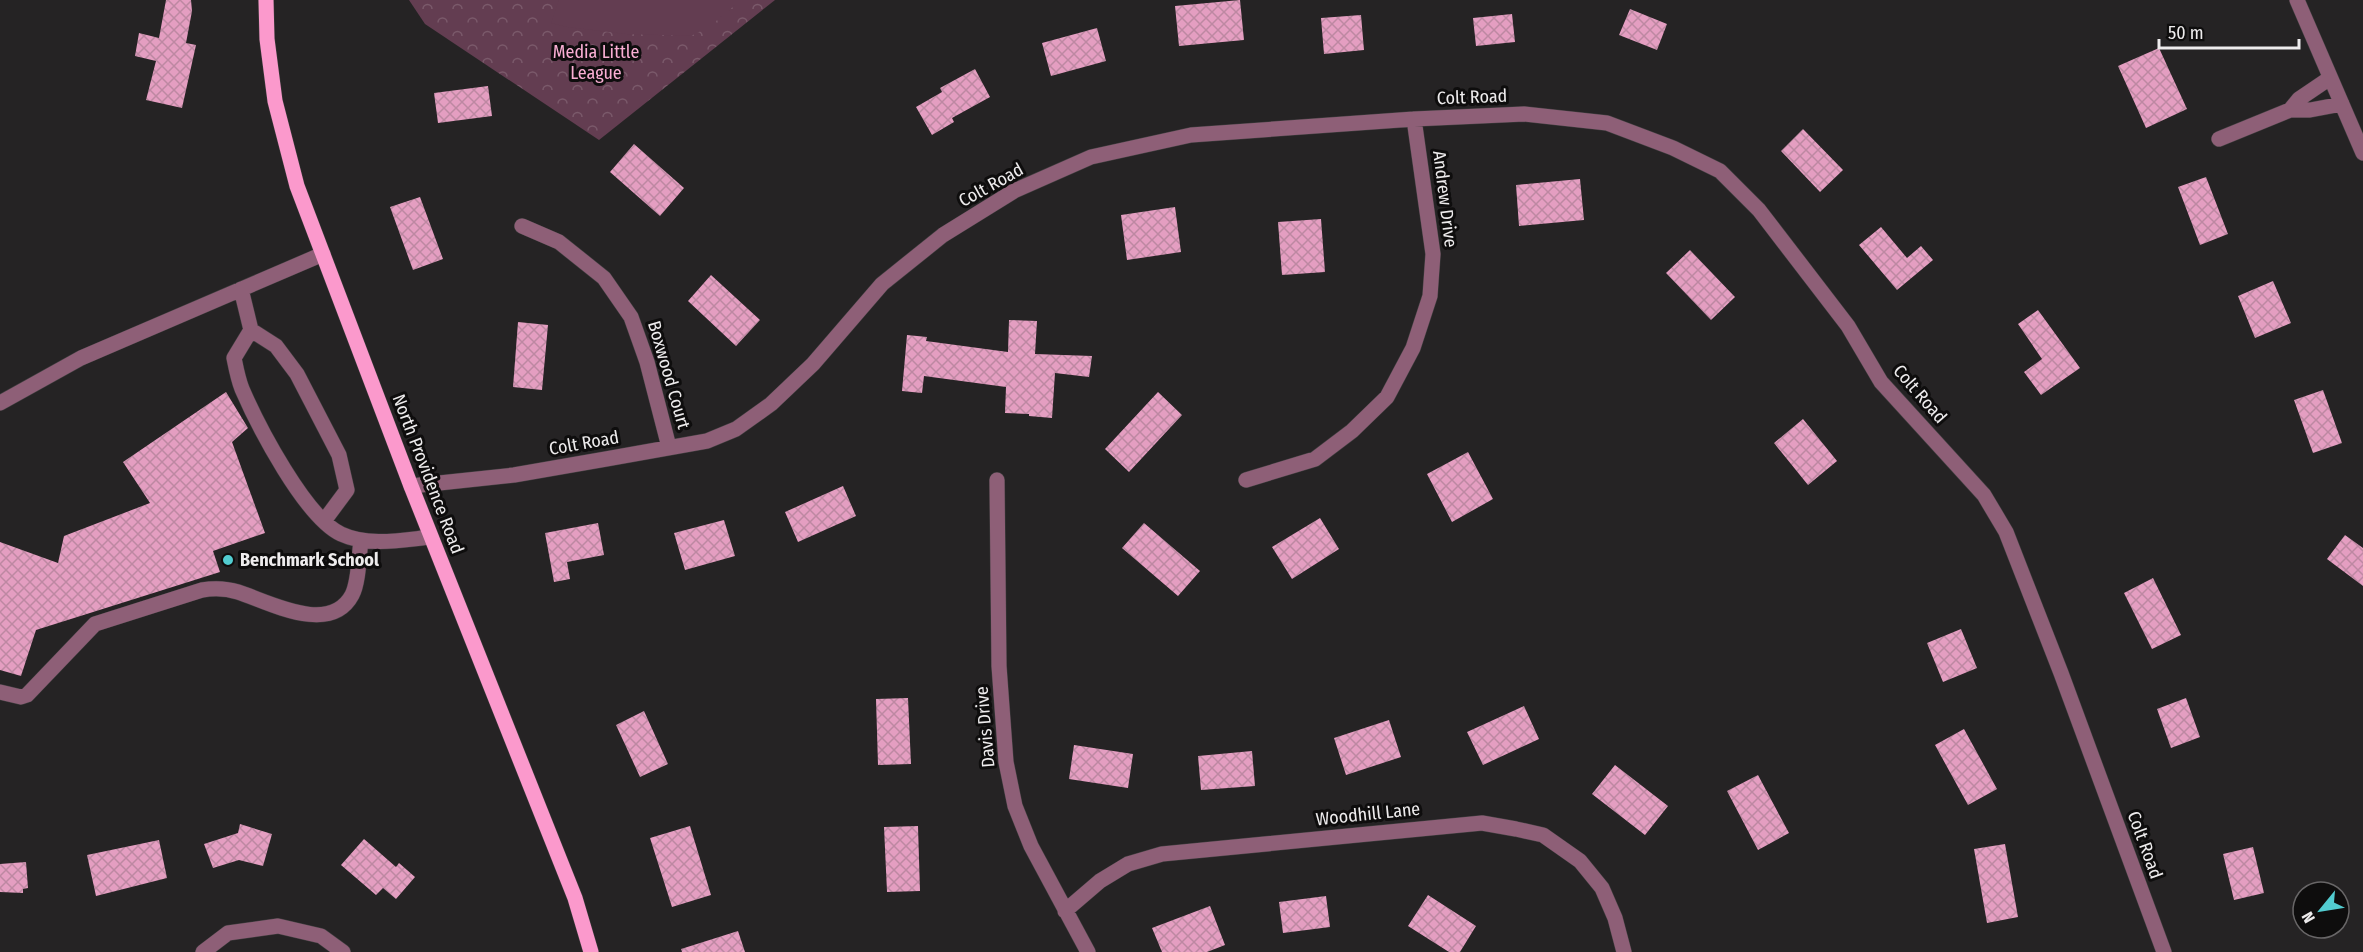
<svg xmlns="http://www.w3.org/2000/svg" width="2363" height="952" viewBox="0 0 2363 952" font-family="'Fira Sans Condensed',sans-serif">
  <defs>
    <pattern id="park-crowns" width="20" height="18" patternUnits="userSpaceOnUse" patternTransform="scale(1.5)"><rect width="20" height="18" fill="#633d51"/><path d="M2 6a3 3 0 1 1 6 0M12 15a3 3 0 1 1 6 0" fill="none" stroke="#7a596a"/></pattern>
    <pattern id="building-cross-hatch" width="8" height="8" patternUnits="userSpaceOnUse" patternTransform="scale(1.5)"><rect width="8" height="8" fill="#e49ec1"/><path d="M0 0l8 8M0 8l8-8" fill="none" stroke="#bd88a2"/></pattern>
  </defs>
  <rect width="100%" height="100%" fill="#252324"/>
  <!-- park -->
  <path fill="url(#park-crowns)" d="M 409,0 L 775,0 L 599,140 L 425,24 Z"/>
  <!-- garden -->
  <path fill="#633d51" d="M 559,0 L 741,0 L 709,27 L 691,36 L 626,34 L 567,27 L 551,23 Z"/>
  <!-- building -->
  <path fill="url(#building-cross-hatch)" d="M 166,0 L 191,0 L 192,11 L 186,43 L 196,45 L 182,108 L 146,100 L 156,61 L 135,56 L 139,33 L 159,38 Z
    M 1240,0 L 1244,40 L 1179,46 L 1175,6 Z
    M 1630,9 L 1667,24 L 1657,50 L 1619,35 Z
    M 1512,14 L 1515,42 L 1476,46 L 1473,18 Z
    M 1361,15 L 1364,50 L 1324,54 L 1321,18 Z
    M 1097,28 L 1106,61 L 1051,76 L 1042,43 Z
    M 2159,48 L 2187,109 L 2146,128 L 2118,66 Z
    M 975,69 L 990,97 L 952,118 L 954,122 L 932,135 L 916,107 L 942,92 L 940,88 Z
    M 488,86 L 492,116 L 438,123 L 434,93 Z
    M 1803,129 L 1843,170 L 1820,192 L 1781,151 Z
    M 634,144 L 684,188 L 660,216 L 610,172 Z
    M 2206,177 L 2228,234 L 2200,245 L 2178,187 Z
    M 1580,179 L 1584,220 L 1519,226 L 1516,185 Z
    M 420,197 L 443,259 L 413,270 L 390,207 Z
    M 1175,207 L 1181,252 L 1127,260 L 1121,215 Z
    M 1321,219 L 1325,272 L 1282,275 L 1278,222 Z
    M 1881,227 L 1907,258 L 1921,246 L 1933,260 L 1897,290 L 1859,245 Z
    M 1690,250 L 1735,297 L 1711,320 L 1666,273 Z
    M 711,275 L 760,320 L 736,346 L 688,301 Z
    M 2273,281 L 2291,323 L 2255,338 L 2238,296 Z
    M 2038,310 L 2080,368 L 2041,395 L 2024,372 L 2042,359 L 2018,324 Z
    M 1009,320 L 1037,321 L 1035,354 L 1092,356 L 1089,377 L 1055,373 L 1052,418 L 1029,416 L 1029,414 L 1005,413 L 1006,387 L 924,376 L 922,393 L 902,391 L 907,335 L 927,337 L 926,341 L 1008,352 Z
    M 518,322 L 548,325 L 542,390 L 513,387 Z
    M 2323,390 L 2342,443 L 2313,453 L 2294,400 Z
    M 226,392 L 248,428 L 232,442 L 265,533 L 213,551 L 220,572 L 36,630 L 21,676 L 0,670 L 0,542 L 58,563 L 64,536 L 150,503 L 123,462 Z
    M 1158,392 L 1182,415 L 1129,472 L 1105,449 Z
    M 1803,419 L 1837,461 L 1808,485 L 1774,443 Z
    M 1468,452 L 1493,499 L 1452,522 L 1427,474 Z
    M 843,486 L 856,516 L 798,542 L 785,512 Z
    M 1320,518 L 1339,549 L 1292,579 L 1272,547 Z
    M 724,520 L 735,556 L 685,570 L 674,533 Z
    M 598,523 L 604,555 L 567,562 L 570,579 L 554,582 L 545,533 Z
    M 1144,523 L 1200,571 L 1178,596 L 1122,548 Z
    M 2345,535 L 2363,548 L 2363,586 L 2327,559 Z
    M 2153,578 L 2181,635 L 2152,649 L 2124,593 Z
    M 1961,629 L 1977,668 L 1943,682 L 1927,643 Z
    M 908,698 L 911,764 L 878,765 L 876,699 Z
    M 2186,698 L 2200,737 L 2171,748 L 2157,709 Z
    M 1524,706 L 1539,739 L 1483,765 L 1467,732 Z
    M 644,711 L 668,764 L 640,777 L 616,725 Z
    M 1389,720 L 1401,757 L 1346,775 L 1334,738 Z
    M 1964,729 L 1997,789 L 1968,805 L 1935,745 Z
    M 1074,745 L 1133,754 L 1128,788 L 1069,779 Z
    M 1252,751 L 1255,786 L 1201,790 L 1198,756 Z
    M 1615,765 L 1668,806 L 1645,835 L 1592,794 Z
    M 1758,775 L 1789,833 L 1758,850 L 1727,791 Z
    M 240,824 L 272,834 L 263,866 L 239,860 L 213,868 L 204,844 L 238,833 Z
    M 690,826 L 711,895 L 672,907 L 650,838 Z
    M 918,826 L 920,891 L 887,892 L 884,827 Z
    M 364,839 L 396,867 L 399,863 L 415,877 L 396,899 L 383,888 L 376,895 L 341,865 Z
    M 159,840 L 167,878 L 96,896 L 87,855 Z
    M 2005,844 L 2018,917 L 1987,923 L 1974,849 Z
    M 2253,847 L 2264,893 L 2234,900 L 2223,854 Z
    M 26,862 L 28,888 L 23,889 L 23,893 L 0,892 L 0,864 Z
    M 1428,895 L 1476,926 L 1460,952 L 1449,952 L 1408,926 Z
    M 1326,896 L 1330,927 L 1283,933 L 1279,902 Z
    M 1210,906 L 1225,945 L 1207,952 L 1162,952 L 1152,928 Z
    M 738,931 L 745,952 L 682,952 L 681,949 Z"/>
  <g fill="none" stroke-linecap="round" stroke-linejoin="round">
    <defs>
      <path id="minor" d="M 2297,0 L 2363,153
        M 2290,110 L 2310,110 L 2342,104
        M 2219,139 L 2290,110 L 2299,99 L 2330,78
        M 522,226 L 559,242 L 604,278 L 631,317 L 647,362 L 669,447
        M 241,289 L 251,330 L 234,358 C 236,368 238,379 242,389 C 258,426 305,517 341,534 C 369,547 402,540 431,537
        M 251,330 L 276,346 L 297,374 L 339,455 L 347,490 L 324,521
        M 0,403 L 81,358 L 323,254
        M 997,480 L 999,666 L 1006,762 L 1015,806 L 1031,846 L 1088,952
        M 1246,480 L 1315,459 L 1352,431 L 1387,397 L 1413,348 L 1430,296 L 1433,254 L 1414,119
        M 411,486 L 514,475 L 606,459 L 707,441 L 736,429 L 771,404 L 813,364 L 882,284 L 943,235 L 1014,191 L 1091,157 L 1191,135 L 1414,119 L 1524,114 L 1607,123 L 1673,148 L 1720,171 L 1759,210 L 1848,326 L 1881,382 L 1984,495 L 2006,532 L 2061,673 L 2164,952
        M 0,692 L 21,697 L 27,695 L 95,624 L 202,590 C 214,588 225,588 238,592 C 269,602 330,636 352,595 C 359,582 359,554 361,540
        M 1065,911 L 1100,881 L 1128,864 L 1162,854 L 1482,823 L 1516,829 L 1543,835 L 1580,861 L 1602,888 L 1615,918 L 1624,952
        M 203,952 L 228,933 L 278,926 L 321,936 L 343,952"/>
      <path id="major" d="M 266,0 L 267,39 L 275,101 L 297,186 L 411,486 L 575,898 L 591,952"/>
    </defs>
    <!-- minor casing -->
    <use href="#minor" stroke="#413f40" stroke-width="16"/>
    <!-- major casing -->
    <use href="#major" stroke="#413f40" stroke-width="16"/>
    <!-- minor -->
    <use href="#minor" stroke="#8e5f77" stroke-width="15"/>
    <!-- major -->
    <use href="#major" stroke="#fb99cc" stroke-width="15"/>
  </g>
  <!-- markers -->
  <circle fill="#52ccd0" stroke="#0e0d0d" stroke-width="2" cx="228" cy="560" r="6"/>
  <g text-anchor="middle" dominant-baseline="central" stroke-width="6" stroke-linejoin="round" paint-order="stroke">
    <!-- park labels -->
    <g font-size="18" fill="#faafd4" stroke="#0e0d0d">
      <text x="596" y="52">Media Little<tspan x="596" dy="21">League</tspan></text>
    </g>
    <!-- street labels -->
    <g font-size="18" fill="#eeeced" stroke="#0e0d0d">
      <text transform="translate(1472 97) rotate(-2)">Colt Road</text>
      <text transform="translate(991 185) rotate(-29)">Colt Road</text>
      <text transform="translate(1445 199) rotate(83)">Andrew Drive</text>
      <text transform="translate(669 375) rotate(74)">Boxwood Court</text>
      <text transform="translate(1920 394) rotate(49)">Colt Road</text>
      <text transform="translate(584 443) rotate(-10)">Colt Road</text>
      <text transform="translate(428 474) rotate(69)">North Providence Road</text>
      <text transform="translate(985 727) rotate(-95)">Davis Drive</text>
      <text transform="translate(1368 814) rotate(-6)">Woodhill Lane</text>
      <text transform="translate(2145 845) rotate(70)">Colt Road</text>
    </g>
    <!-- poi labels -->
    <g font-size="18" font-weight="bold" fill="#eeeced" stroke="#0e0d0d" text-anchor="start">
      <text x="240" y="560">Benchmark School</text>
    </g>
  </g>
  <!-- north arrow -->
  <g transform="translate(2321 910) rotate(240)"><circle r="28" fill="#0e0d0d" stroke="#686667" stroke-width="1.5"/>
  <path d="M0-4.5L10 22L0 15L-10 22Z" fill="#52ccd0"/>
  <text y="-9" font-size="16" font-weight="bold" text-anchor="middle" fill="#eeeced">N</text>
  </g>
  <!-- scale -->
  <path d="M2159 39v9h140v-9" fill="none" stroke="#eeeced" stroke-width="3"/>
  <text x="2168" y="39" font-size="18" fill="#eeeced" stroke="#0e0d0d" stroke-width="4.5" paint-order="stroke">50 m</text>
</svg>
